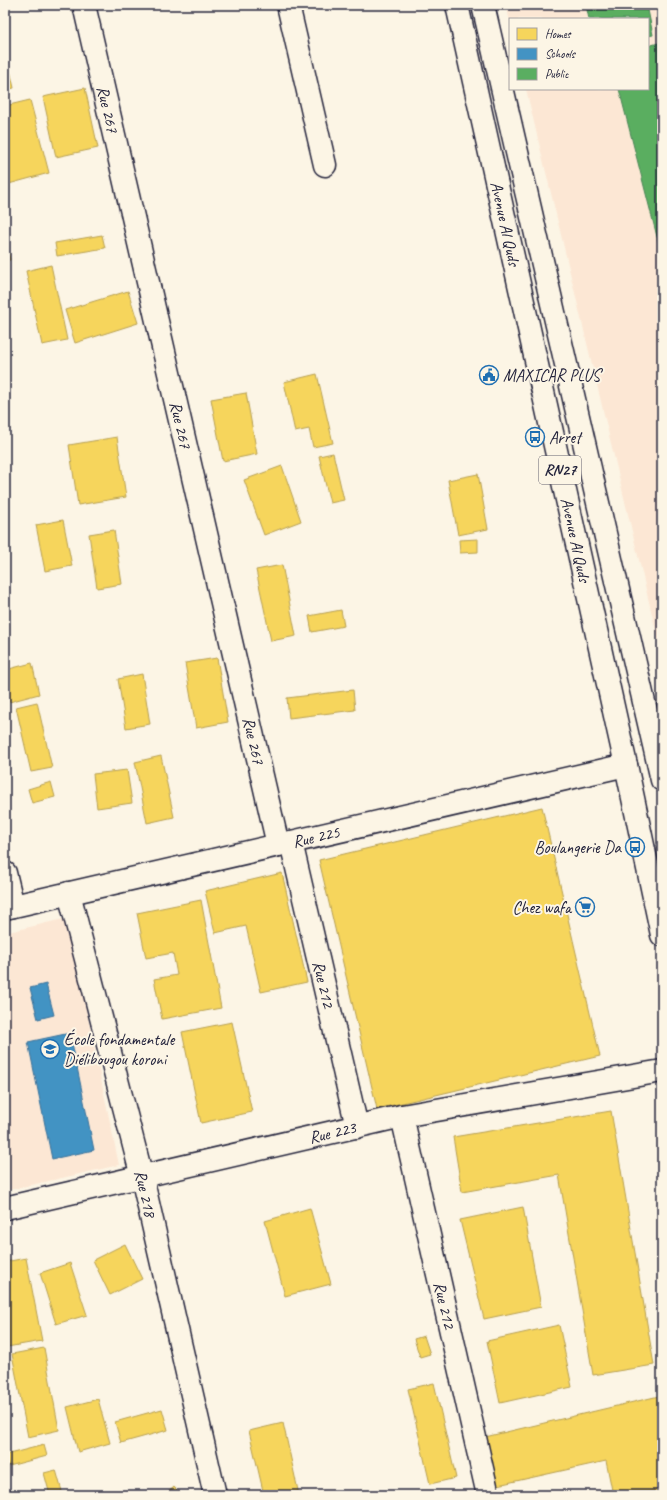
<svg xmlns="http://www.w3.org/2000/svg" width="667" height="1500" viewBox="0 0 667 1500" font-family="Caveat,sans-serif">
  <rect width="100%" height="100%" fill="#fcf5e5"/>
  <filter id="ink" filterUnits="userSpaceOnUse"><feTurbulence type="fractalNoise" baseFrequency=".025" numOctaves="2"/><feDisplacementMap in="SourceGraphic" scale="8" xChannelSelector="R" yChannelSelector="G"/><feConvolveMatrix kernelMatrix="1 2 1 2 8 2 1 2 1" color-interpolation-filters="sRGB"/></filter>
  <g filter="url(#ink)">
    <!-- built -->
    <path fill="#fce7d4" d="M 506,5 L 662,5 L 662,656 L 526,89 L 648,89 L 648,19 L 510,19 L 510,21 Z
      M 67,918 L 119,1165 L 5,1191 L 5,933 Z"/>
    <!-- homes -->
    <path fill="#f6d55c" stroke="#b69f52" d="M 5,48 L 14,88 L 5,90 Z
      M 85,88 L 98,148 L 56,157 L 43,97 Z
      M 30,100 L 49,173 L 5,185 L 5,106 Z
      M 102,235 L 105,248 L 57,256 L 55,243 Z
      M 5,236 L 10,260 L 5,261 Z
      M 51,265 L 67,340 L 42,345 L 26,271 Z
      M 128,291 L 138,323 L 75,343 L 65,310 Z
      M 317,374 L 333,443 L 313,447 L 309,429 L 295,432 L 284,382 Z
      M 246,393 L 257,454 L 223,461 L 211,399 Z
      M 117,437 L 126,497 L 78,505 L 69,445 Z
      M 333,453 L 344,500 L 330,503 L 319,456 Z
      M 282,466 L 301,521 L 264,535 L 244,480 Z
      M 478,474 L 488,529 L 458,535 L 448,480 Z
      M 63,520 L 72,566 L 45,571 L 36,525 Z
      M 114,530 L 122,584 L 97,588 L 89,534 Z
      M 478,539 L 478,552 L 460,553 L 459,540 Z
      M 282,565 L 296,636 L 271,641 L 256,570 Z
      M 341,610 L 344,626 L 312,632 L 309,616 Z
      M 217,658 L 228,722 L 196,728 L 185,663 Z
      M 32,663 L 39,694 L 9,702 L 5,686 L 5,670 Z
      M 142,674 L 150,724 L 126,728 L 118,679 Z
      M 353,690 L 355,710 L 289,718 L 287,698 Z
      M 37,702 L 52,768 L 31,772 L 16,707 Z
      M 161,756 L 174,817 L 147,823 L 135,762 Z
      M 127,770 L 132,803 L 97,808 L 93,774 Z
      M 51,782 L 55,797 L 32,803 L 28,789 Z
      M 542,807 L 600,1056 L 377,1109 L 319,860 Z
      M 282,873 L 307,982 L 261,992 L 246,926 L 215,933 L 205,891 Z
      M 201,900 L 221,1008 L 162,1019 L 154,979 L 177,975 L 173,953 L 146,958 L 137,913 Z
      M 232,1022 L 252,1112 L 201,1123 L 182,1032 Z
      M 611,1111 L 654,1365 L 593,1375 L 559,1175 L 462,1192 L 453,1137 Z
      M 523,1207 L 541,1307 L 484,1319 L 460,1220 Z
      M 310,1208 L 331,1284 L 285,1296 L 265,1221 Z
      M 125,1244 L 142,1279 L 110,1295 L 93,1260 Z
      M 26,1258 L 42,1341 L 7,1347 L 5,1336 L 5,1262 Z
      M 70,1263 L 87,1315 L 56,1324 L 40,1273 Z
      M 559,1325 L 572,1387 L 500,1403 L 487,1341 Z
      M 424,1336 L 430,1354 L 420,1357 L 414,1339 Z
      M 44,1348 L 59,1430 L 28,1437 L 12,1354 Z
      M 434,1383 L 456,1478 L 430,1484 L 408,1389 Z
      M 659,1396 L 662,1421 L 662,1495 L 613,1495 L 606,1461 L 498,1485 L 485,1437 Z
      M 98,1399 L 110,1443 L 78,1452 L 67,1407 Z
      M 162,1409 L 168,1430 L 121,1443 L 115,1422 Z
      M 283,1423 L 299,1495 L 264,1495 L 249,1431 Z
      M 44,1445 L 47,1456 L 9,1466 L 5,1455 Z
      M 56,1470 L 63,1495 L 50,1495 L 44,1473 Z
      M 174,1487 L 182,1495 L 165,1495 Z"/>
    <!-- schools -->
    <path fill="#4393c3" stroke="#39719a" d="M 46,984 L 54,1015 L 38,1019 L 30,988 Z
      M 70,1033 L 94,1150 L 52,1159 L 28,1042 Z"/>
    <!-- public -->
    <path fill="#5aae61" stroke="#498456" d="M 586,5 L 647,5 L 653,35 L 648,36 L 648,19 L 589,19 Z
      M 662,42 L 662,256 L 619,89 L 648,89 L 648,46 Z"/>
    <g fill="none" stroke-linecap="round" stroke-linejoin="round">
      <defs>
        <g id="street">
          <path id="s1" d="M 84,5 L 278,845"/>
          <path d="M 288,5 L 325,165"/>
          <path id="s2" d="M 291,842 L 357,1127"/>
          <path d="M 5,873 L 13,906"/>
          <path id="s3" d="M 69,893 L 142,1177 L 215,1495"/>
          <path id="s4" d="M 5,908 L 626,765"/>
          <path id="s5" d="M 402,1116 L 488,1495"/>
          <path id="s6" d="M 5,1208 L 402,1116 L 662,1071"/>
        </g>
        <g id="primary">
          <path id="s7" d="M 457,5 L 626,765 L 662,935"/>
          <path d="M 483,5 L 662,780"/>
        </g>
      </defs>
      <!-- street casing -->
      <use href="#street" stroke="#22223b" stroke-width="25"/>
      <!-- primary casing -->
      <use href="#primary" stroke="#22223b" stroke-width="25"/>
      <!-- street -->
      <use href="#street" stroke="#fcf5e5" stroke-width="22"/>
      <!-- primary -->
      <use href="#primary" stroke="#fcf5e5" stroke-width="22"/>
    </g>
  </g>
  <!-- icons -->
  <defs>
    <symbol id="civic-ring" viewBox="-11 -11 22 22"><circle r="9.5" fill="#fcf5e5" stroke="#1f6fb2" stroke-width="1.5"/><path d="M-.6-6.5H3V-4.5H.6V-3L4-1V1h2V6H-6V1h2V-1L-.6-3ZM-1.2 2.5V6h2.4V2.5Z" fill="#1f6fb2"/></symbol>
    <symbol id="bus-ring" viewBox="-11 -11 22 22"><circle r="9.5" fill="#fcf5e5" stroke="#1f6fb2" stroke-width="1.5"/><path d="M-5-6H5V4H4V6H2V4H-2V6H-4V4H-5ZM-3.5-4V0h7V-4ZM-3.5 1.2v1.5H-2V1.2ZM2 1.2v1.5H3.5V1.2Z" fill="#1f6fb2"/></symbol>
    <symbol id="supermarket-ring" viewBox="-11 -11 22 22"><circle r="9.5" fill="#fcf5e5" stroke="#1f6fb2" stroke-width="1.5"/><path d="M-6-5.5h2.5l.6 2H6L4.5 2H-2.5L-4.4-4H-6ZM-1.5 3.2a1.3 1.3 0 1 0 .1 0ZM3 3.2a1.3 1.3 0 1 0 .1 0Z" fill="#1f6fb2"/></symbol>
    <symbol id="school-ring" viewBox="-11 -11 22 22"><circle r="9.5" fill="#fcf5e5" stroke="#1f6fb2" stroke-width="1.5"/><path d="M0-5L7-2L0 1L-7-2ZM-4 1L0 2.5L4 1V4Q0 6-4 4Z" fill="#1f6fb2"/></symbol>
  </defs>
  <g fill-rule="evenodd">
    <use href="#civic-ring" x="478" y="364" width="22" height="22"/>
    <use href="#bus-ring" x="524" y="426" width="22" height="22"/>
    <use href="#bus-ring" x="624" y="836" width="22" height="22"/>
    <use href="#supermarket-ring" x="574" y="896" width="22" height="22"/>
    <use href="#school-ring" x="39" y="1038" width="22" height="22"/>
  </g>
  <g text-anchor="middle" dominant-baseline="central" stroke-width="4" stroke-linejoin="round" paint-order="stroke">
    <!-- shield labels -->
    <rect fill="#fcf5e5" stroke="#63616e" stroke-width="1" x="539" y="456" width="42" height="28" rx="3"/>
    <g font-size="16" font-weight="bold" fill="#22223b">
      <text x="560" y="470">RN27</text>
    </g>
    <!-- street labels -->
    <g font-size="17" fill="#22223b" stroke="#fcf5e5">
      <text stroke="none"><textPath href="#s1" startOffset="107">Rue 267</textPath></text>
      <text stroke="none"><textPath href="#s7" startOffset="224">Avenue Al Quds</textPath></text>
      <text stroke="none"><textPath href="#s1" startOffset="431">Rue 267</textPath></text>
      <text stroke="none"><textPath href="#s7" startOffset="548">Avenue Al Quds</textPath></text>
      <text stroke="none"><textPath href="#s1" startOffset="755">Rue 267</textPath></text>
      <text stroke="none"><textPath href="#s4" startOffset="319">Rue 225</textPath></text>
      <text stroke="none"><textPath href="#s2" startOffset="146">Rue 212</textPath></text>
      <text stroke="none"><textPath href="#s6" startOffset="336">Rue 223</textPath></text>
      <text stroke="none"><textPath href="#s3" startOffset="310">Rue 218</textPath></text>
      <text stroke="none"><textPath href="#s5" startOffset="194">Rue 212</textPath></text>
    </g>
    <!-- poi labels -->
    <g font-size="17" fill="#22223b" stroke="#fcf5e5" text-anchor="start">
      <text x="503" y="375">MAXICAR PLUS</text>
      <text x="549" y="437">Arret</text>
      <text x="621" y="847" text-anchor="end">Boulangerie Da</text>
      <text x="571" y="907" text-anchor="end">Chez wafa</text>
      <text x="64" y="1039">École fondamentale<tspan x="64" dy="20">Diélibougou koroni</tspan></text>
    </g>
  </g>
  <!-- margin -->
  <rect width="667" height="1500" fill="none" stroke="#fcf5e5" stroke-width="20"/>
  <rect x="10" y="10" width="647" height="1480" fill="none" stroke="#22223b" stroke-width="1.5" filter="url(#ink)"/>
  <!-- legend -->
  <rect x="509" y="18" width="140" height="72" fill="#fcf5e5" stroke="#a5a1a1"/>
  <rect x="517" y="28" width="20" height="12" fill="#f6d55c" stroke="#a5a1a1"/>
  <text x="545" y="38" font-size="12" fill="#22223b">Homes</text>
  <rect x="517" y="48" width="20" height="12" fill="#4393c3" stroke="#a5a1a1"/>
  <text x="545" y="58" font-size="12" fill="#22223b">Schools</text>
  <rect x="517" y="68" width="20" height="12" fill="#5aae61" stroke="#a5a1a1"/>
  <text x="545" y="78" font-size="12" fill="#22223b">Public</text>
</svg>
